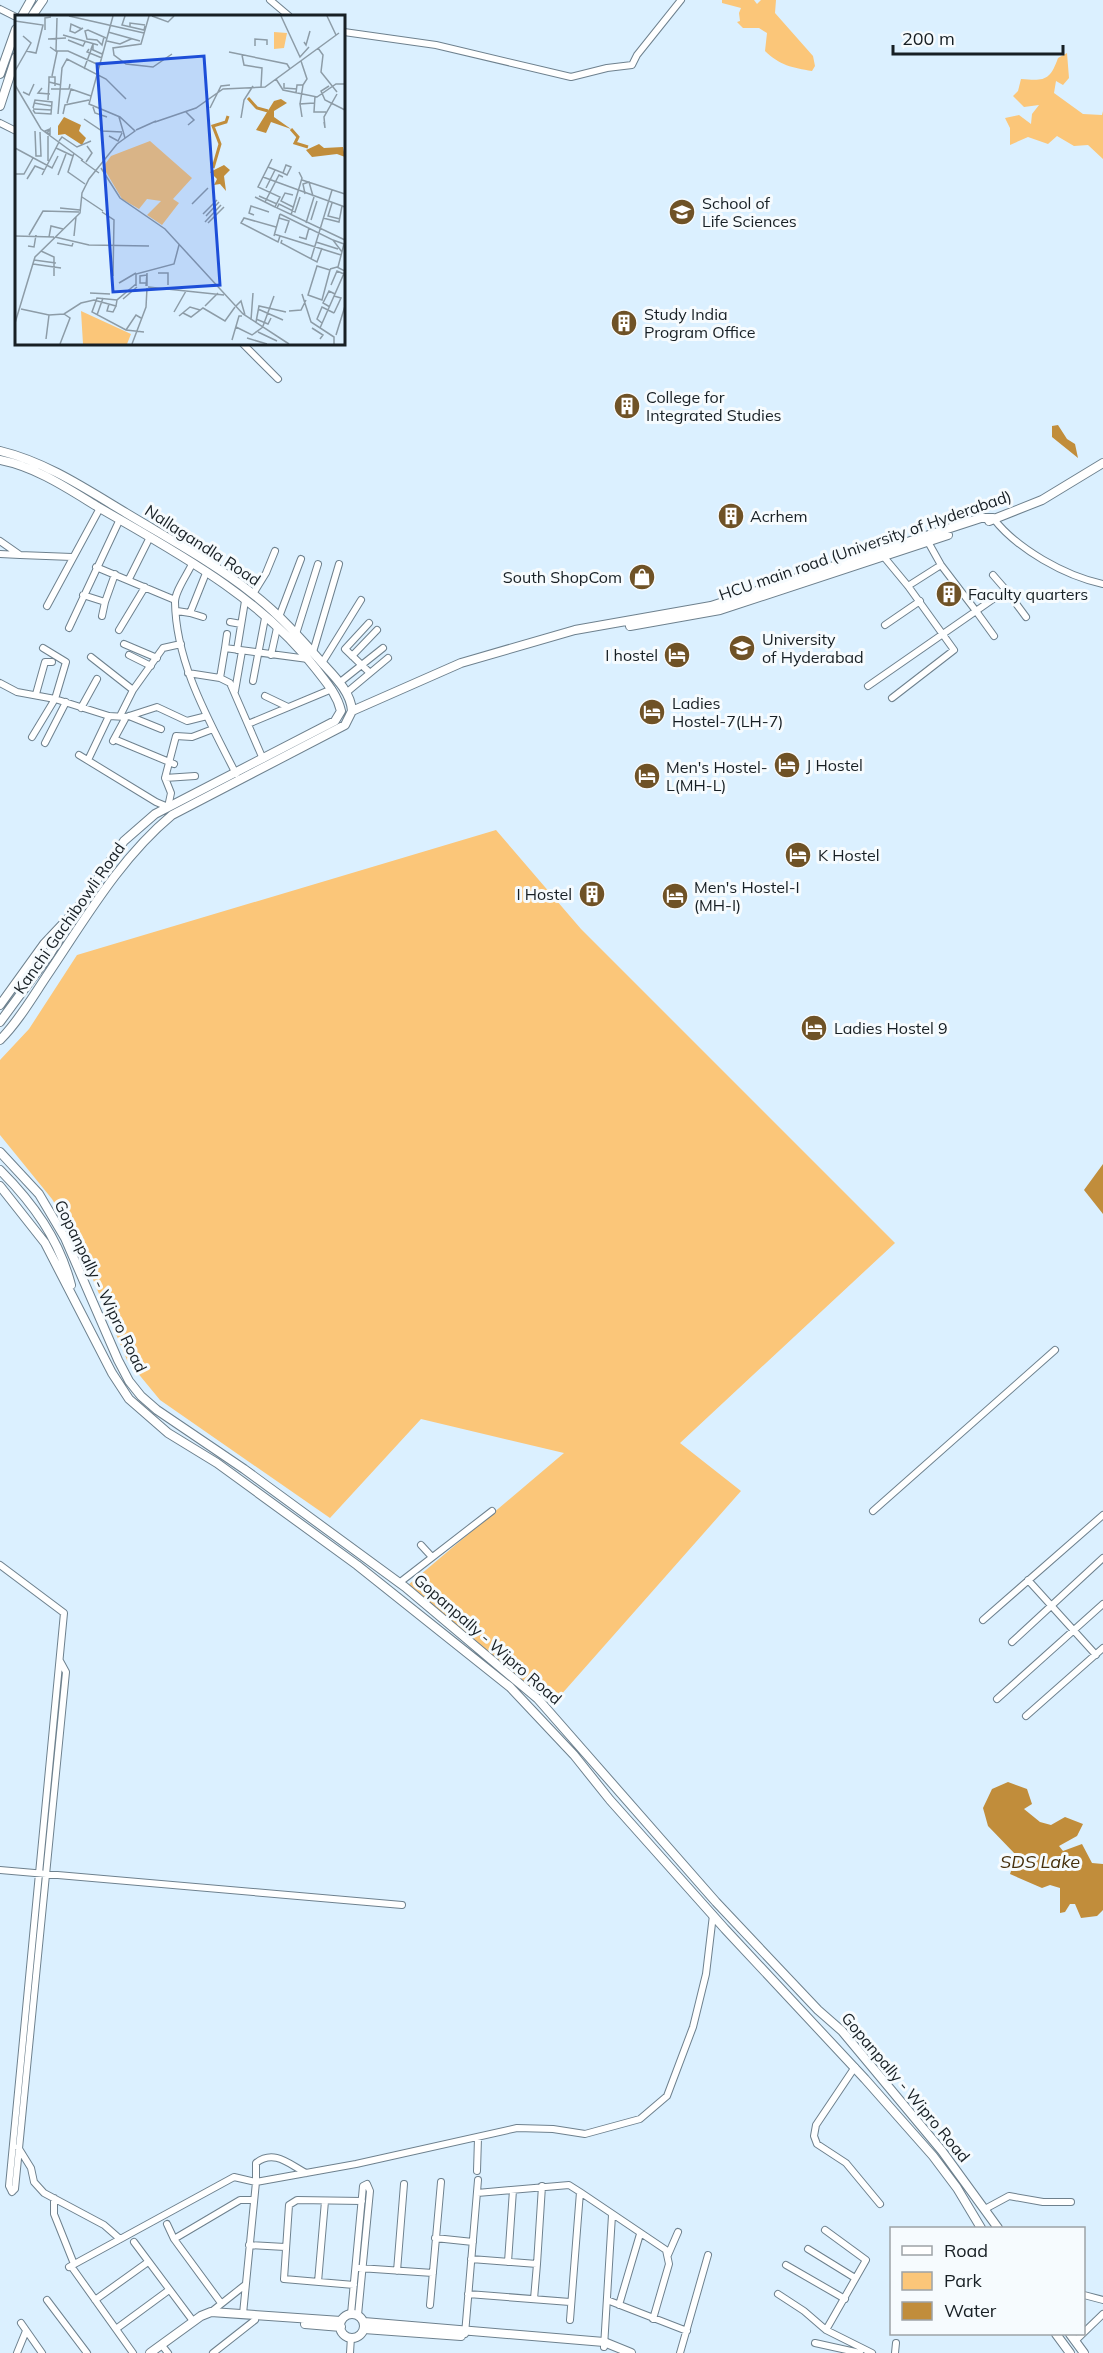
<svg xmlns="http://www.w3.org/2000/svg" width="1103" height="2353" viewBox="0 0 1103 2353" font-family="Mulish,sans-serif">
  <rect width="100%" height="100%" fill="#dbf0ff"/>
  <!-- green -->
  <path fill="#fbc679" d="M 722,0 L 754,0 L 757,4 L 761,0 L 776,0 L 775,13 L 813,56 L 815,66 L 812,71 C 793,68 779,65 765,51 L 767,33 L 759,28 L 743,28 L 737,22 L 740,21 L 739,13 L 741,8 L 722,3 Z
    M 1067,53 L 1069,78 L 1063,85 L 1056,81 L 1054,93 L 1083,114 L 1102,115 L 1103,111 L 1103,159 L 1088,145 L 1074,146 L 1057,136 L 1048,144 L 1028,137 L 1010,145 L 1010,128 L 1005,118 L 1019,115 L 1031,124 L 1032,114 L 1039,105 L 1024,107 L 1013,96 L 1018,91 L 1021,79 C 1044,81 1050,81 1058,58 Z
    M 496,830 L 581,929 L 895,1243 L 680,1443 L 741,1491 L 552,1705 L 407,1586 L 564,1453 L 421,1419 L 330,1518 L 160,1400 L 127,1360 L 75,1237 L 52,1199 L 0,1135 L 0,1060 L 29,1029 L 77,955 Z"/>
  <!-- water -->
  <path fill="#c18d3b" d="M 1058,425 L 1067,439 L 1075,444 L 1078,458 L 1052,437 L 1052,426 Z
    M 1103,1164 L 1103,1214 L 1084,1190 Z
    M 1008,1782 L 1027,1789 L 1032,1804 L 1024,1809 L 1040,1822 L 1051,1825 L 1065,1817 L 1083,1824 L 1077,1836 L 1059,1846 L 1063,1851 L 1082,1844 L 1092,1863 L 1103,1864 L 1103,1910 L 1097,1916 L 1081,1918 L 1075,1904 L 1070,1904 L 1065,1912 L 1060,1913 L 1060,1888 L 1050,1885 L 1042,1888 L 1010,1874 L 1013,1865 L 1010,1862 L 1016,1855 L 988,1826 L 983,1808 L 992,1789 Z"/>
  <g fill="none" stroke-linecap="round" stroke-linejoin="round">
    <defs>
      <path id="street" d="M 270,0 L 289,16
        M 0,9 L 16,17
        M 344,32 L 436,45 L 571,77 L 607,68 L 632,65 L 637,55 L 681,0
        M 0,123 L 16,131
        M 243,344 L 278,379
        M 993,518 C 1017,549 1065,576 1103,584
        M 0,541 L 20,555 L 72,557
        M 0,554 L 20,555
        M 884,557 L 908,586 L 954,650 L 892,698
        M 192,564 C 187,575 175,591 175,602 C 176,664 209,720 236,774
        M 96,567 L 175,600
        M 993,575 L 1006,590 L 976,611 L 994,636
        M 129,579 L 150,537
        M 908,586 L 941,565
        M 1006,590 L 1026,617
        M 253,594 L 266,573 L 275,551
        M 83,595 L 105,602 L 115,574
        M 47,606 L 100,508
        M 177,611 L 190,613 L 206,573
        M 190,613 L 203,617
        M 102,616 L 105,602
        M 279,617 L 301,559
        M 230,622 L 241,624
        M 369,623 L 345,649 L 370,673
        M 885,625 L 920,601
        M 69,628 L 120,519
        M 119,630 L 145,587
        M 227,634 L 225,648 L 308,659
        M 296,634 L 318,564
        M 124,644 L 157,658
        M 237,650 L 245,601
        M 313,652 L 339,564
        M 129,655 L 151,666
        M 271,655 L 277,628
        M 352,656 L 377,630
        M 91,657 L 133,690
        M 322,663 L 361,600
        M 188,673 L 220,678 L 230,683 L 263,759
        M 220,678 L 225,648
        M 253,681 L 265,618
        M 0,683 L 17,692 L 55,699 L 109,716 L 126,717 L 157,707 L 187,721 L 207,716
        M 339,683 L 383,648
        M 868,686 L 976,611 L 941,565 L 927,540
        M 235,691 L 242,651
        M 346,693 L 388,658
        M 36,694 L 45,662 L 52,662
        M 265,696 L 288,707
        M 81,708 L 97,679
        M 120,716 L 133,690 L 163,648 L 181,644
        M 129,716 L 161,729
        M 248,724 L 332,689
        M 32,737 L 55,699 L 66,662 L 43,648
        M 114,739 L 174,764
        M 113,741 L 126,717
        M 45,743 L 66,702
        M 79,755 L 156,802 L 168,807 L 171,793 L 165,778 L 176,736 L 192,737 L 213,729
        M 88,760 L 109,716
        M 165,778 L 195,776
        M 873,1511 L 1055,1350
        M 421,1545 L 432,1557
        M 0,1565 L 64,1613 L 9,2186 L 12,2192
        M 1028,1580 L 1096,1655
        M 399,1583 L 492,1511
        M 983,1620 L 1103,1515
        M 1012,1642 L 1103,1558
        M 997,1699 L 1103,1604
        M 1026,1716 L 1103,1648
        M 0,1870 L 402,1905
        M 855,2067 L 816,2125 L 814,2136 L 817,2144 L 846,2163 L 880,2204
        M 18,2147 L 31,2168 L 34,2182 L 44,2193 L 104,2225 L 120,2239
        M 477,2171 L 478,2138
        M 12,2192 L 15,2189 L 66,1672 L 60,1661
        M 580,2192 L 666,2250 L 669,2264 L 653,2319
        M 477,2193 L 569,2185 L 580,2192 L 570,2320
        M 54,2198 L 54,2214 L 74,2264
        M 985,2209 L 1009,2196 L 1043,2202 L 1071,2202
        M 167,2224 L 174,2239 L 221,2303
        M 825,2230 L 866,2260 L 826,2330
        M 435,2238 L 473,2242
        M 174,2239 L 240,2200 L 253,2200
        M 134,2242 L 193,2321
        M 249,2245 L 285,2247
        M 808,2249 L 855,2278
        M 668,2255 L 678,2232
        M 471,2259 L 537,2264 L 534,2299
        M 508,2262 L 513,2190
        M 537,2264 L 542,2186
        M 786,2265 L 845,2299
        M 71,2266 L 133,2353
        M 69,2267 L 234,2177 L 256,2182 L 256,2163 C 274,2149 289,2164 306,2173
        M 359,2268 L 433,2273
        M 397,2271 L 404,2184
        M 318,2282 L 325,2201
        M 354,2285 L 284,2279 L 289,2205 L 297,2200 L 362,2201
        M 468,2294 L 570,2302
        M 778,2294 L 804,2311 L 826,2330 L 872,2353
        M 1084,2295 L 1103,2300
        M 47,2300 L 87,2353
        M 95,2300 L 148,2262
        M 607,2300 L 687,2331
        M 430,2305 L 441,2182
        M 619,2305 L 640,2234
        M 211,2312 L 245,2285
        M 243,2314 L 256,2182 L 356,2164 L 517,2128 L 553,2129 L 585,2134 L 640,2119 L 667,2096 L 693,2027 L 706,1974 L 713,1915
        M 351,2314 L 363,2186 L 367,2184 L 370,2191 L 358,2315
        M 21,2323 L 42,2353
        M 116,2329 L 169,2290
        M 465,2334 L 478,2180
        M 1075,2341 L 1103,2314
        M 815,2343 L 860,2353
        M 604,2347 L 612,2215
        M 164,2348 L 168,2353
        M 17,2353 L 26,2331
        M 213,2353 L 255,2320
        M 350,2353 L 351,2337
        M 680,2353 L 708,2255
        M 895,2353 L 896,2343"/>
      <path id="secondary" d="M 22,16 L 31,0
        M 32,16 L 43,0
        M 0,74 L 16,29
        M 0,106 L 16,57
        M 0,451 C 46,462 86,489 126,513 C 169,539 214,563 253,594 C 280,615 302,640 324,665 C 336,678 351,693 352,711 L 345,725 L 172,815 C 119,859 84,921 46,977 C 32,998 18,1022 0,1040
        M 0,460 C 36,467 67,488 98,507 C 174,551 261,597 316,669 C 326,682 337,694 341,711 L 335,721 L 155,814 L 124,841 L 76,910 L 44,944 L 0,1005
        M 989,521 L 1042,500 L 1103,463
        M 630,626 L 720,610 L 948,535
        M 352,711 L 461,663 L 575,630 L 711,606 L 981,518 L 993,518
        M 0,1022 L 50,954 L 68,924
        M 0,1152 L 39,1194 L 65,1238 L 118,1360 L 129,1381 L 141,1396 L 157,1410 L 244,1469 L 405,1587 L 538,1699 L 716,1902 L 818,2010 L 842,2031 L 942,2151 L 998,2228
        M 0,1170 C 33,1203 59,1239 71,1285
        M 0,1186 L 45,1243 L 112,1373 L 129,1399 L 168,1433 L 217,1463 L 357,1565 L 510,1687 L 574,1755 L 610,1800 L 725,1929 L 865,2079 L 933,2156 L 957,2188 L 981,2228
        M340 2326a12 12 0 1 1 24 0a12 12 0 1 1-24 0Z
        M 364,2322 L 604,2342 L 631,2353
        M 305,2324 L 341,2327
        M 364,2329 L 461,2336
        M 1056,2334 L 1070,2353
        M 1070,2334 L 1084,2353
        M 150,2353 L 201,2316 L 211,2312 L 341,2321"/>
    </defs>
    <!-- street casing -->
    <use href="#street" stroke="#6e818e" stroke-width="8"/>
    <!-- secondary casing -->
    <use href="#secondary" stroke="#6e818e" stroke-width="10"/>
    <!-- street -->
    <use href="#street" stroke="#fff" stroke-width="6"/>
    <!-- secondary -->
    <use href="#secondary" stroke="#fff" stroke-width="8"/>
  </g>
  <!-- icons -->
  <defs>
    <symbol id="university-disc" viewBox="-11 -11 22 22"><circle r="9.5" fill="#6f5226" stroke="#f6fbfe"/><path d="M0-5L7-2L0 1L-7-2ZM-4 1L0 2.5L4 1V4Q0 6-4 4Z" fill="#fff"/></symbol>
    <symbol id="building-disc" viewBox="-11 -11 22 22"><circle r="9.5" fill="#6f5226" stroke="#f6fbfe"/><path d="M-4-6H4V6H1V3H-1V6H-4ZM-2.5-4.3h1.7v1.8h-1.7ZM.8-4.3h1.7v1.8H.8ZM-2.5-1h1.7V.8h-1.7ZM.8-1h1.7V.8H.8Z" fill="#fff"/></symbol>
    <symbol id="shop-disc" viewBox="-11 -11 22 22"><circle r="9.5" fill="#6f5226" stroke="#f6fbfe"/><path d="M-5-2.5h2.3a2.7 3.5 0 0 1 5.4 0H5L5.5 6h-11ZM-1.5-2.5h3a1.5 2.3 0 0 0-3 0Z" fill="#fff"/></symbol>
    <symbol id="hotel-disc" viewBox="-11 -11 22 22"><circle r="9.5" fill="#6f5226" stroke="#f6fbfe"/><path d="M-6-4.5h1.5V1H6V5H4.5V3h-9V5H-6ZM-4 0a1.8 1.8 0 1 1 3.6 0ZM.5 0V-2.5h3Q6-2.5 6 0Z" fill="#fff"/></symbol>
  </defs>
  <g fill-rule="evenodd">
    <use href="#university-disc" x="667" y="197" width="30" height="30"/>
    <use href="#building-disc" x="609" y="308" width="30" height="30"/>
    <use href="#building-disc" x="612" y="391" width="30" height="30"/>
    <use href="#building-disc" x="716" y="501" width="30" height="30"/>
    <use href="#shop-disc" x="627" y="562" width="30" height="30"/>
    <use href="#building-disc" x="934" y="579" width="30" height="30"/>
    <use href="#university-disc" x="727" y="633" width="30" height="30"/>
    <use href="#hotel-disc" x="662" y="640" width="30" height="30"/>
    <use href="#hotel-disc" x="637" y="697" width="30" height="30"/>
    <use href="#hotel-disc" x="772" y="750" width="30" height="30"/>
    <use href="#hotel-disc" x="632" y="761" width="30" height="30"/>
    <use href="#hotel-disc" x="783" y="840" width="30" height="30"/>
    <use href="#building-disc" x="577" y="879" width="30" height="30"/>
    <use href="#hotel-disc" x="660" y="881" width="30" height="30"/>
    <use href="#hotel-disc" x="799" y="1013" width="30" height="30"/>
  </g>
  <g text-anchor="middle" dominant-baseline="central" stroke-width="6" stroke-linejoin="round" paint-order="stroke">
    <!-- poi labels -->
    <g font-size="16" fill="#171f24" stroke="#f6fbfe" text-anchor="start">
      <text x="702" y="203">School of<tspan x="702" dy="18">Life Sciences</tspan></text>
      <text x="644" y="314">Study India<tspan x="644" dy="18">Program Office</tspan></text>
      <text x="646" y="397">College for<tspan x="646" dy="18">Integrated Studies</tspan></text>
      <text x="750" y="516">Acrhem</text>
      <text x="622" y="577" text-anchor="end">South ShopCom</text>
      <text x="968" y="594">Faculty quarters</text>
      <text x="762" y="639">University<tspan x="762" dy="18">of Hyderabad</tspan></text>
      <text x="658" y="655" text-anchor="end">I hostel</text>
      <text x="672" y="703">Ladies<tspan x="672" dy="18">Hostel-7(LH-7)</tspan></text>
      <text x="806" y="765">J Hostel</text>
      <text x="666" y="767">Men's Hostel-<tspan x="666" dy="18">L(MH-L)</tspan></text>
      <text x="818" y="855">K Hostel</text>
      <text x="694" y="887">Men's Hostel-I<tspan x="694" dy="18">(MH-I)</tspan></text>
      <text x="572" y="894" text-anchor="end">I Hostel</text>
      <text x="834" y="1028">Ladies Hostel 9</text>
    </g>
    <!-- street labels -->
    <g font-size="16" fill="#171f24" stroke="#f6fbfe">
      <text transform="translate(203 545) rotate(33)">Nallagandla Road</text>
      <text transform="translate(865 545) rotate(-19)">HCU main road (University of Hyderabad)</text>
      <text transform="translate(69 918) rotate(-55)">Kanchi Gachibowli Road</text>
      <text transform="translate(101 1286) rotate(64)">Gopanpally - Wipro Road</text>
      <text transform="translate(488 1639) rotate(41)">Gopanpally - Wipro Road</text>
      <text transform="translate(906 2087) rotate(50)">Gopanpally - Wipro Road</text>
    </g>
    <!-- water labels -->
    <g font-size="18" font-style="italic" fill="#452f0c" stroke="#f6fbfe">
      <text x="1040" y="1861">SDS Lake</text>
    </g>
  </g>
  <!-- overview -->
  <g transform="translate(15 15)">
    <rect width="330" height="330" fill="#dbf0ff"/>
    <path d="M 259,17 L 272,18 L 269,33 L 259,34 ZM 135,126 L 177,163 L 158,184 L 164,188 L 147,210 L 132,200 L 146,186 L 132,184 L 124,194 L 107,184 L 88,152 L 96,141 ZM 66,296 L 116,319 L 112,329 L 68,329 Z" fill="#fbc679"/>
    <path d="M 266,84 L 272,88 L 259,96 L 259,102 L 276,114 L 256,107 L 251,118 L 241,115 L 259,86 ZM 49,102 L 66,110 L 64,116 L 71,123 L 67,130 L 50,119 L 43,120 L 43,111 ZM 304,129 L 309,133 L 328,132 L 330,142 L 322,139 L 297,142 L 291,135 ZM 209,150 L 215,155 L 209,161 L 211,176 L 205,169 L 199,170 L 202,164 L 195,157 Z" fill="#c18d3b"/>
    <path fill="none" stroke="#c18d3b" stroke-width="3" d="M 233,83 L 242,93 L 253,96M 276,114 L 283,122 L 280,128 L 293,132M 198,153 L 205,129 L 198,111 L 211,107 L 213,101"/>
    <path fill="none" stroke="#8d9ca7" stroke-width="1.5" d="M 54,1 L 129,18M 110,1 L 107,10 L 129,15 L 130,11M 134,1 L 126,29 L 98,33 L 99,40 L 111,49 L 138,52 L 157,39M 137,1 L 153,7 L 159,1M 266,1 L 285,42 L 294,32M 312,1 L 321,20M 42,3 L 41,36 L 53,36 L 84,50M 0,6 L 28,10 L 21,38 L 11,36M 115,12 L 115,8 L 130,10M 67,14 L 56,9 L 55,16 L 60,18 L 68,13M 30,15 L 30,3 L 36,2M 93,17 L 125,26M 48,20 L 83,30M 89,22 L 87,30 L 82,25 L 72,24 L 70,16 L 73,15 L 91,23M 33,24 L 51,23M 53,25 L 68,31 L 70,27M 92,26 L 105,29 L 116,24M 289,27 L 291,30 L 295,16M 240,31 L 240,24 L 252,25 L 252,30M 35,32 L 42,37 L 37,61M 303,33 L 308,40 L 306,57 L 322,77M 74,34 L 72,37 L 87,43M 78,35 L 78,29 L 76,34 L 87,39 L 88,37M 214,37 L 272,49 L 275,54M 227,40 L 229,50 L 247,53 L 246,72M 286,46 L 292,64 L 288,70M 69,54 L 76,35M 0,56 L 16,28 L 8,21M 261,64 L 268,75 L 302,82 L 321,69 L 330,69M 34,67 L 34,62 L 40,62 L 40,71M 269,68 L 269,73 L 282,74M 0,70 L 26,114 L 68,145M 314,71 L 306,76 L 310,85 L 330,95M 27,73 L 23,78 L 35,79M 36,74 L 54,74 L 55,69M 8,77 L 14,80 L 19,69M 281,78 L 282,70 L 288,70 L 285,89M 300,81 L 299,97 L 311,97M 33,85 L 34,67 L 46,70M 19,88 L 37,91M 52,88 L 56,74 L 76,81M 78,92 L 80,98 L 92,102M 195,93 L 206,71 L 215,70M 18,94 L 37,95M 18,95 L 20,98 L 36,99 L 37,87 L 20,85 L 18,93M 171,97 L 179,105 L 173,110M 43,99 L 47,53 L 52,44 L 91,64 L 111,84M 48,99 L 50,90 L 74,85M 104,102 L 110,123M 287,102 L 285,89 L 299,88M 226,103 L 229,85 L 238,71M 69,104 L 87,116 L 107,117M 140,107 L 181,93 L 208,74 L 250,72 L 324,18M 309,107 L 310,113 L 309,102 L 322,79M 121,115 L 141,106M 20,116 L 21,141 L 26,141 L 25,117M 32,118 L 35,114 L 35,119 L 32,118 L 30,116 L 35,114M 33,121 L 33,146M 94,121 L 103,126 L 107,118M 44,126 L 47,122 L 62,132 L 76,126M 0,133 L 37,153 L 43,141M 41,133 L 58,141M 59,138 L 53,157 L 70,169M 257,144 L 243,172 L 265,182 L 260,192 L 330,225M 66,145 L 84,158M 71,147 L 77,138 L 72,131M 253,152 L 268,158 L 271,150 L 276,152 L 272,160 L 268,158M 86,153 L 105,183 L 150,214 L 228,299 L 274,329M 0,159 L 9,159 L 18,143M 27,160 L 44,127M 43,160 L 51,139M 248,162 L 330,192M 12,164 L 20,151 L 30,155M 287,165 L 330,179M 251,173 L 260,155M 290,179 L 288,169 L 294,167 L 298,181M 278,180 L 270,178 L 266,186 L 278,192M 244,181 L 262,189M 67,182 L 88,196M 240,182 L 260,192M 250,187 L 264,160 L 268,162M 317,188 L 313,201 L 325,204M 177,189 L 193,173M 45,193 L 65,195M 262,193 L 264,189 L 280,197 L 285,182M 87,197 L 99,205 L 98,261M 188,199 L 202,185M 265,199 L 318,225 L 327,237M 239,200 L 234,198 L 236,191 L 254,197M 276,200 L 287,163 L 284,157M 191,201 L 204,187M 264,203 L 274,206 L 270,218M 308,203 L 324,207 L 327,191M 296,205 L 302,186M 190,207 L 206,190M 193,208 L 209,192M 291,208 L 299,182M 261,212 L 229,203 L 226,208 L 263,227 L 265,221M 259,219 L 326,240M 14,220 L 28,196 L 64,197M 0,221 L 39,222M 59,221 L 61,202M 259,221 L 265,199M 34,222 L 36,211 L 48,214M 40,222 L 74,230 L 134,231M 284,222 L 291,224 L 294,213M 267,225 L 266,228 L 302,247 L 307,233M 318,225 L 329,229 L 323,252M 301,227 L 323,234M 42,228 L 57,231 L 58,228M 13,231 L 19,232 L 21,220M 26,236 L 39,242 L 39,261M 296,244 L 317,175M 19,245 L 41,248M 18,249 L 46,253M 302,251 L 315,255 L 307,285 L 293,280 ZM 143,258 L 153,258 L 153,270M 104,268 L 121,258M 131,268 L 125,268 L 125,261 L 132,260M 316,270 L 322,256 L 329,259M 121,271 L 121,259 L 159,249 L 164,230M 131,271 L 132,258 L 132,271M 133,272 L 209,280M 75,278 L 95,279M 287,279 L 296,307 L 319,322 L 319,329M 108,284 L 122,272M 102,285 L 82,283 L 77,297 L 111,315 L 129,317M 94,289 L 92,296 L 98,297 L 101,291M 190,291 L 203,278M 221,291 L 226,286 L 230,300M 315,292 L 308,288 L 314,276 L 320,279M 6,294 L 34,300 L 49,299 L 66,288 L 79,285 L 101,291 L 102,285 L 121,269M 243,294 L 268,305M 274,296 L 286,295 L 291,285M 159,297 L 171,276M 168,298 L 176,302 L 188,293 L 210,306 L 220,292M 319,298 L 326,283 L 319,281M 82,300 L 88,283M 164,301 L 175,292 L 185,295M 241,304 L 253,309 L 256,303M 236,305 L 238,278M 241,307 L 244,291 L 271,297M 0,308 L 20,242 L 65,198 L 67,178 L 74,164 L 102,129 L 120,116 L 105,102 L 74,89 L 98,1M 307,308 L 302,304 L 307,292 L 319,298M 248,311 L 259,281M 221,312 L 237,320 L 248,312M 297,313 L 308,320 L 305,324M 305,313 L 330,256 L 322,252 L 315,254M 111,315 L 121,300 L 126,303M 243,317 L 262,326M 321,320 L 330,291M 232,323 L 252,329M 31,324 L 34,300M 217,325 L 224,301 L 227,301M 45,329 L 55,303 L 49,299M 117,329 L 131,292 L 132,273"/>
    <path fill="#1d4ed8" fill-opacity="0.15" stroke="#1d4ed8" stroke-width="3" d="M 189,41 L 205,270 L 98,277 L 82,49 Z"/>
    <rect width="330" height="330" fill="none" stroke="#171f24" stroke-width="3"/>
  </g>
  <!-- legend -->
  <rect x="890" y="2227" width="195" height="108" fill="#f6fbfe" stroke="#9da3a7" stroke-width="1.5"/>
  <rect x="902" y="2246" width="30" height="9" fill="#ffffff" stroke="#9da3a7" stroke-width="1.5"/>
  <text x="944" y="2257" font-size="18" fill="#171f24">Road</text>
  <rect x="902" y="2272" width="30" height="18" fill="#fbc679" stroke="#9da3a7" stroke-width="1.5"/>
  <text x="944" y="2287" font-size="18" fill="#171f24">Park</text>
  <rect x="902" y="2302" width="30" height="18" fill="#c18d3b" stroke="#9da3a7" stroke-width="1.5"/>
  <text x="944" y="2317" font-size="18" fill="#171f24">Water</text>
  <!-- scale -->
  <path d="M893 45v9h170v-9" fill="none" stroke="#171f24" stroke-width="3"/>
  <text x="902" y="45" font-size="18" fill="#171f24" stroke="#f6fbfe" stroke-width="4.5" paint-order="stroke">200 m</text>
</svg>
